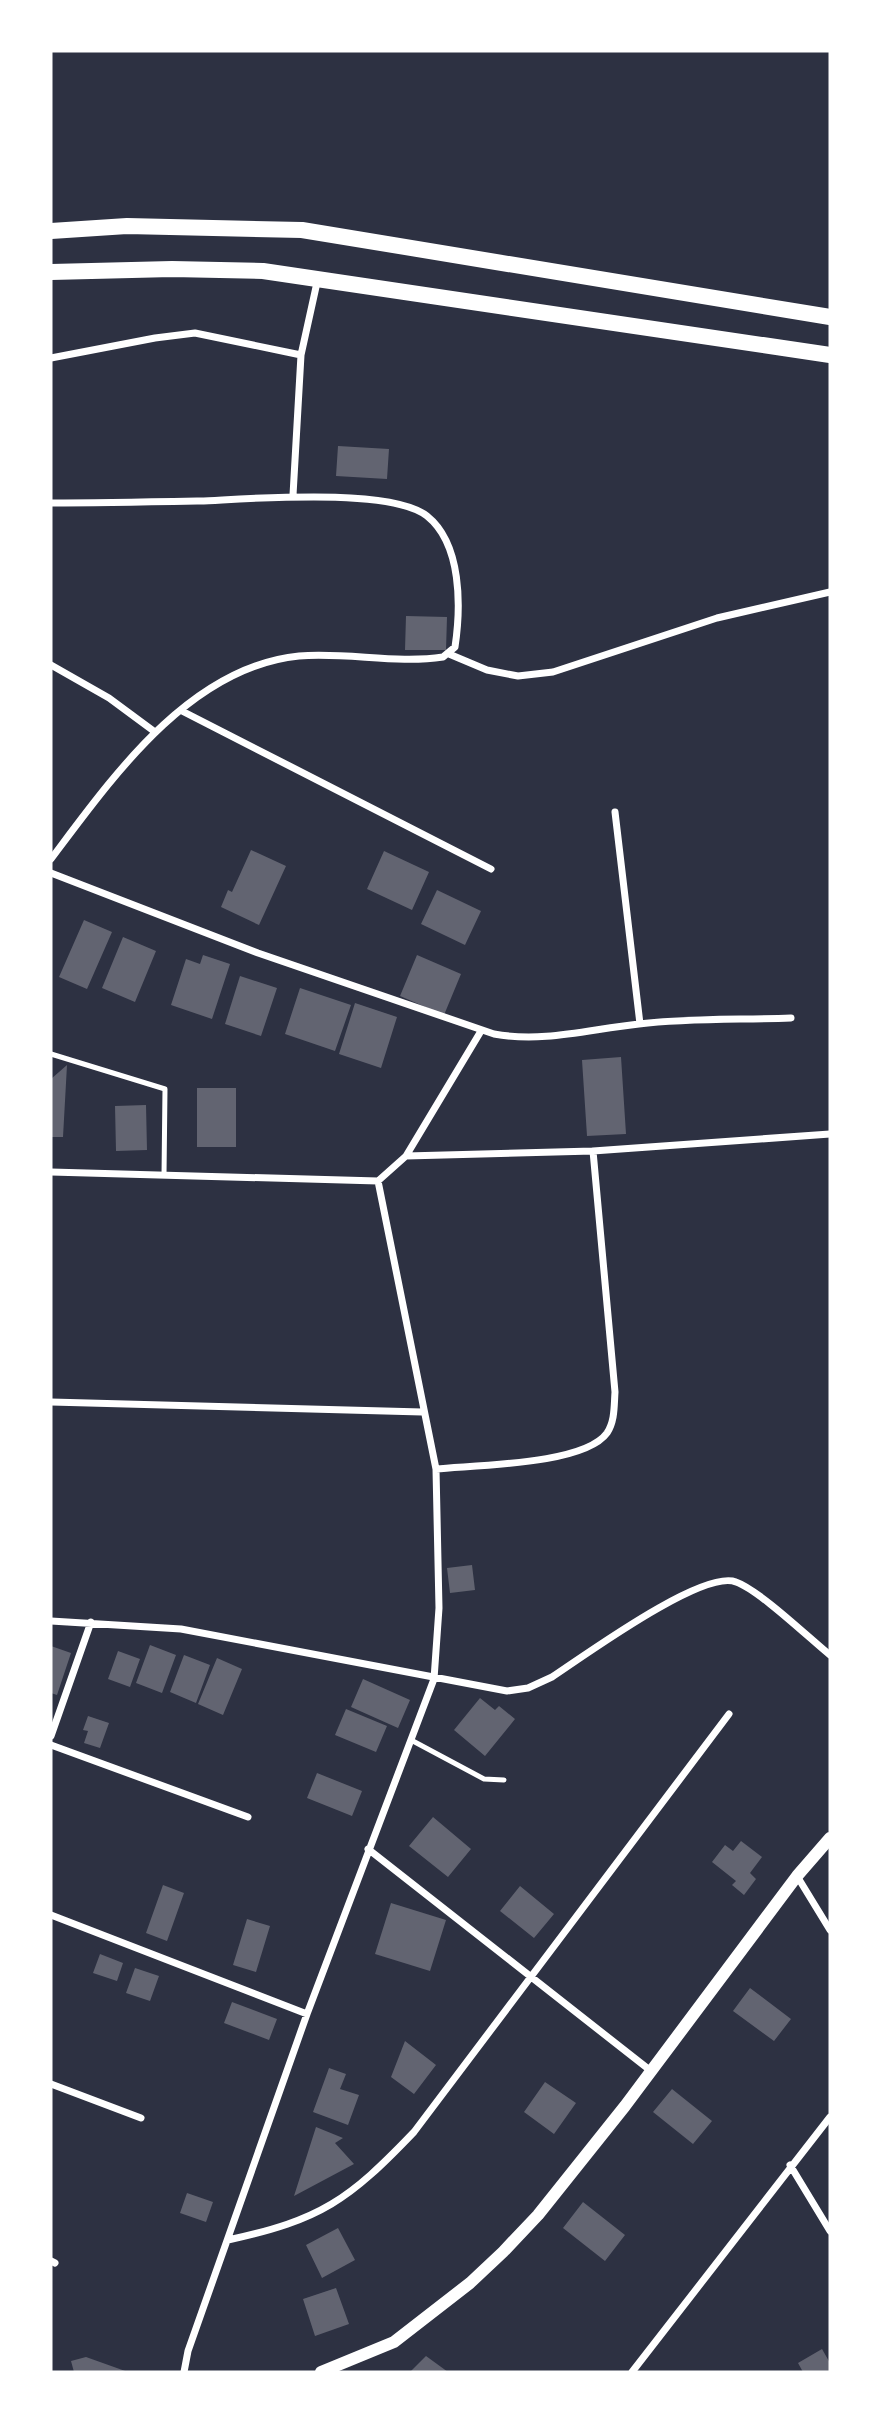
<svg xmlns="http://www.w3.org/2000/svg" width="881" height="2423" viewBox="0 0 881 2423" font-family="Spectral,serif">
  <rect width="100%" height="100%" fill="#2d3142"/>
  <!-- building -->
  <path fill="#626471" d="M 338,446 L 389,449 L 387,479 L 336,476 Z
    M 406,616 L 447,617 L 446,650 L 405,650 Z
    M 251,850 L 286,866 L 259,925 L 221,907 L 228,890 L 232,892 Z
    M 384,851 L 429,872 L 412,910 L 367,889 Z
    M 437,890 L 481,911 L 465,945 L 421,924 Z
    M 84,920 L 112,932 L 87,989 L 59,977 Z
    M 123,937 L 156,951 L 135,1002 L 102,988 Z
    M 203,955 L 230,964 L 212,1019 L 171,1005 L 186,959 L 200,964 Z
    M 417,955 L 461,974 L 444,1015 L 400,996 Z
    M 240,976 L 277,988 L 261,1036 L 225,1024 Z
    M 300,988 L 351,1005 L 335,1051 L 285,1034 Z
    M 355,1003 L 397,1017 L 381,1068 L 339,1054 Z
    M 621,1057 L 626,1134 L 587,1136 L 582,1060 Z
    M 67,1065 L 63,1137 L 51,1137 L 51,1079 Z
    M 197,1088 L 236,1088 L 236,1147 L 197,1147 Z
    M 146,1105 L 147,1150 L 116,1151 L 115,1106 Z
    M 472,1565 L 475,1590 L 450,1593 L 447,1568 Z
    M 150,1645 L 176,1655 L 162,1693 L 136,1683 Z
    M 51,1646 L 71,1653 L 57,1695 L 51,1693 Z
    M 118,1651 L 140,1659 L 130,1687 L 108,1679 Z
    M 184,1655 L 210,1665 L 196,1703 L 170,1692 Z
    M 217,1658 L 242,1669 L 223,1715 L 198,1704 Z
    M 363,1679 L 410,1700 L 398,1728 L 351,1707 Z
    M 480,1698 L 495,1710 L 499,1706 L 515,1719 L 485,1756 L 454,1730 Z
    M 346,1709 L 387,1726 L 376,1752 L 335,1735 Z
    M 88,1716 L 109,1723 L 100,1748 L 84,1743 L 88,1731 L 83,1730 Z
    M 317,1773 L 362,1791 L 352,1816 L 307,1798 Z
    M 433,1817 L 471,1849 L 448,1877 L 409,1846 Z
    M 741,1841 L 762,1857 L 750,1873 L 756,1879 L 744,1895 L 732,1885 L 736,1881 L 712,1862 L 725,1845 L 733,1851 Z
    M 163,1885 L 184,1893 L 167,1941 L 146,1933 Z
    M 520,1886 L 554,1914 L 534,1938 L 500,1911 Z
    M 391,1903 L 446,1920 L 430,1971 L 375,1954 Z
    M 247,1919 L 270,1926 L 256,1972 L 233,1965 Z
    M 100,1954 L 123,1963 L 117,1981 L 93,1973 Z
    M 135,1968 L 159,1976 L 150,2001 L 126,1993 Z
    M 750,1988 L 791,2019 L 774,2041 L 733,2011 Z
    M 232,2002 L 277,2019 L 269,2040 L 224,2023 Z
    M 405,2041 L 436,2065 L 414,2094 L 391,2077 Z
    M 329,2068 L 346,2074 L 340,2089 L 359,2095 L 348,2125 L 313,2112 Z
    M 545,2082 L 576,2103 L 554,2134 L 524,2112 Z
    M 672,2089 L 712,2121 L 693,2144 L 653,2112 Z
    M 316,2127 L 343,2138 L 335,2143 L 354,2164 L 294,2196 Z
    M 187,2193 L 213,2202 L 206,2222 L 180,2213 Z
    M 583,2202 L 625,2235 L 605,2261 L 563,2228 Z
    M 338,2228 L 355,2260 L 322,2278 L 306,2245 Z
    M 336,2288 L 349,2324 L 315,2336 L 303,2299 Z
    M 822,2349 L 830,2363 L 830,2372 L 803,2372 L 798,2363 Z
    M 426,2356 L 448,2372 L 410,2372 Z
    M 86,2357 L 128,2372 L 74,2372 L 71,2361 Z"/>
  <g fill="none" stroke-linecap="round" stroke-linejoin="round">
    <!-- service -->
    <path stroke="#fff" stroke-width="5" d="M 51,1054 L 165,1089 L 164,1175
      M 411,1740 L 484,1779 L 504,1780"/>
    <!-- minor -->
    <path stroke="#fff" stroke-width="7" d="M 51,358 L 155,338 L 195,333 L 301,355
      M 293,495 L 301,355 L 318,278
      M 51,503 C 101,503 150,502 200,501 C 249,499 390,487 427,516 C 462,544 461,607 455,647 L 443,657 C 396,664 347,652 299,656 C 189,667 112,778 51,859
      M 449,654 L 487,670 L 518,676 L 553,672 L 717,618 L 830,592
      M 51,665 L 109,698 L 155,732
      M 182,711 L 491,869
      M 615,812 L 640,1024
      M 51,873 L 258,953 L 494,1034 C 544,1043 590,1029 639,1024 C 689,1018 741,1020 791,1018
      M 406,1156 L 481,1031
      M 51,1172 L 378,1181 L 406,1156 L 593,1151 L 830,1134
      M 51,1402 L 422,1412
      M 436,1469 C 474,1465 584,1465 607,1433 C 615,1421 614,1406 615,1392 L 593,1151
      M 51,1621 L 181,1629 L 507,1691 L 528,1688 L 552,1677 C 584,1656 703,1569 736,1582 C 759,1590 809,1638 830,1655
      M 51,1736 L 91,1622
      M 51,1745 L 248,1817
      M 368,1849 L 651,2071
      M 797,1876 L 830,1930
      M 51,1915 L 307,2014
      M 51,2084 L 141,2118
      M 790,2165 L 830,2231
      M 228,2240 C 321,2220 349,2200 414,2132 L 729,1714
      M 51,2261 L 55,2263
      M 184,2372 L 188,2351 L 307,2014 L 434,1679 L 439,1608 L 436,1469 L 378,1181
      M 632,2372 L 830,2117"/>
    <!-- tertiary -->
    <path stroke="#fff" stroke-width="12" d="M 321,2372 L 394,2342 L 470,2283 L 503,2252 L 538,2215 L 625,2106 L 797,1876 L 830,1838"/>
    <!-- trunk -->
    <path stroke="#fff" stroke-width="16" d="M 51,231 L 127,226 L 302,230 L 830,317
      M 51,272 L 172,269 L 263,271 L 830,355"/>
  </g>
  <!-- border -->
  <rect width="881" height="2423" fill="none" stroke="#ffffff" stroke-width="105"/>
</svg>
